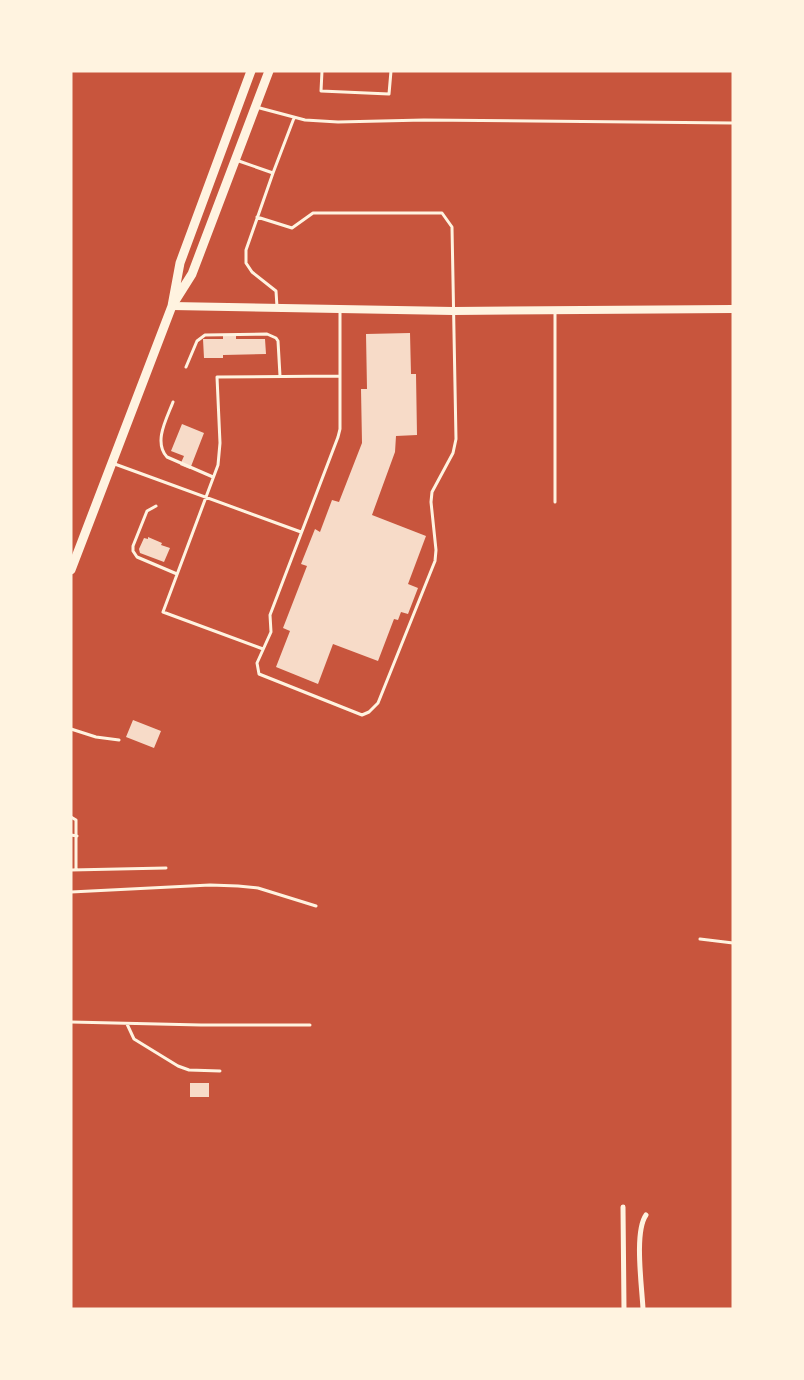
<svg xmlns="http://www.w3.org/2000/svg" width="804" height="1380" viewBox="0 0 804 1380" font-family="Commissioner,sans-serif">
  <rect width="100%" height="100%" fill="#c8553d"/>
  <!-- building -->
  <path fill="#f7dbc8" d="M 410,333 L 411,374 L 416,374 L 417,435 L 396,436 L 395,452 L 372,515 L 426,536 L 408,584 L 418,588 L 408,614 L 401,612 L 398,620 L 394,619 L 378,661 L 333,644 L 318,684 L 276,667 L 290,631 L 283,628 L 307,566 L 301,564 L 315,529 L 320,532 L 332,500 L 339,502 L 362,443 L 361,389 L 367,389 L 366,334 Z
    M 223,336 L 236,336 L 236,339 L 265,339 L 266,354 L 223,355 L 223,358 L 204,358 L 203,339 L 223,339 Z
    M 182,424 L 204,433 L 190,469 L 180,465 L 184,456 L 171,451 Z
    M 148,537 L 162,543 L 161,545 L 170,548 L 164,562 L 140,553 L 139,549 L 144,538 L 148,539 Z
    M 133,720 L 161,731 L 154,748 L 126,737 Z
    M 190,1083 L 209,1083 L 209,1097 L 190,1097 Z"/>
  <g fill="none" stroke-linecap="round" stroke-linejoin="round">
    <!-- service -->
    <path stroke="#fff3e0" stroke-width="3" d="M 322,71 L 321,91 L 389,94 L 391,71
      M 256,107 L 305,120 L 338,122 L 424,120 L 733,123
      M 236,160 L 273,173 L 246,250 L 246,263 L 252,272 L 276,291 L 277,307
      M 273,173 L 294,118
      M 257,217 L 292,228 L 313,213 L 442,213 L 452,227 L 456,439 L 453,453 L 432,492 L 431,502 L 436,550 L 435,561 L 378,703 L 369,712 L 362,715 L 259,674 L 257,663 L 271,632 L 270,615 L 338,437 L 340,429 L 340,309
      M 555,311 L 555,502
      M 186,367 L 197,341 L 205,335 L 267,334 L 276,338 L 278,341 L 280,376
      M 173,402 C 167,418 153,442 167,457 L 213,477
      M 112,463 L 301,532
      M 156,506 L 147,511 L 133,546 L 133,551 L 137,557 L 177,574
      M 263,649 L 163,612 L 218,465 L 220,443 L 217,377 L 340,376
      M 71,729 L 96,737 L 119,740
      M 71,817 L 76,820 L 76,870
      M 71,835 L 77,836
      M 71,870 L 166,868
      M 71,892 L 210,885 L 238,886 L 258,888 L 316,906
      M 700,939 L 733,943
      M 71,1022 L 201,1025 L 310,1025
      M 127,1024 L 134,1039 L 178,1066 L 189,1070 L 220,1071"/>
    <!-- minor -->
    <path stroke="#fff3e0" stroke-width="5" d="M 623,1207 L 624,1309
      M 643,1309 C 642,1287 634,1232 646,1215"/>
    <!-- tertiary -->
    <path stroke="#fff3e0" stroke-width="8" d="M 172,306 L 453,311 L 733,309"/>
    <!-- primary -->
    <path stroke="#fff3e0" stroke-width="9" d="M 175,301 L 192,274 L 269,71
      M 71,570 L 172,306 L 180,263 L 251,71"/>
  </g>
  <!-- border -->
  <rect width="804" height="1380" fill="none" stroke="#fff3e0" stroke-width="145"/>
</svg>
